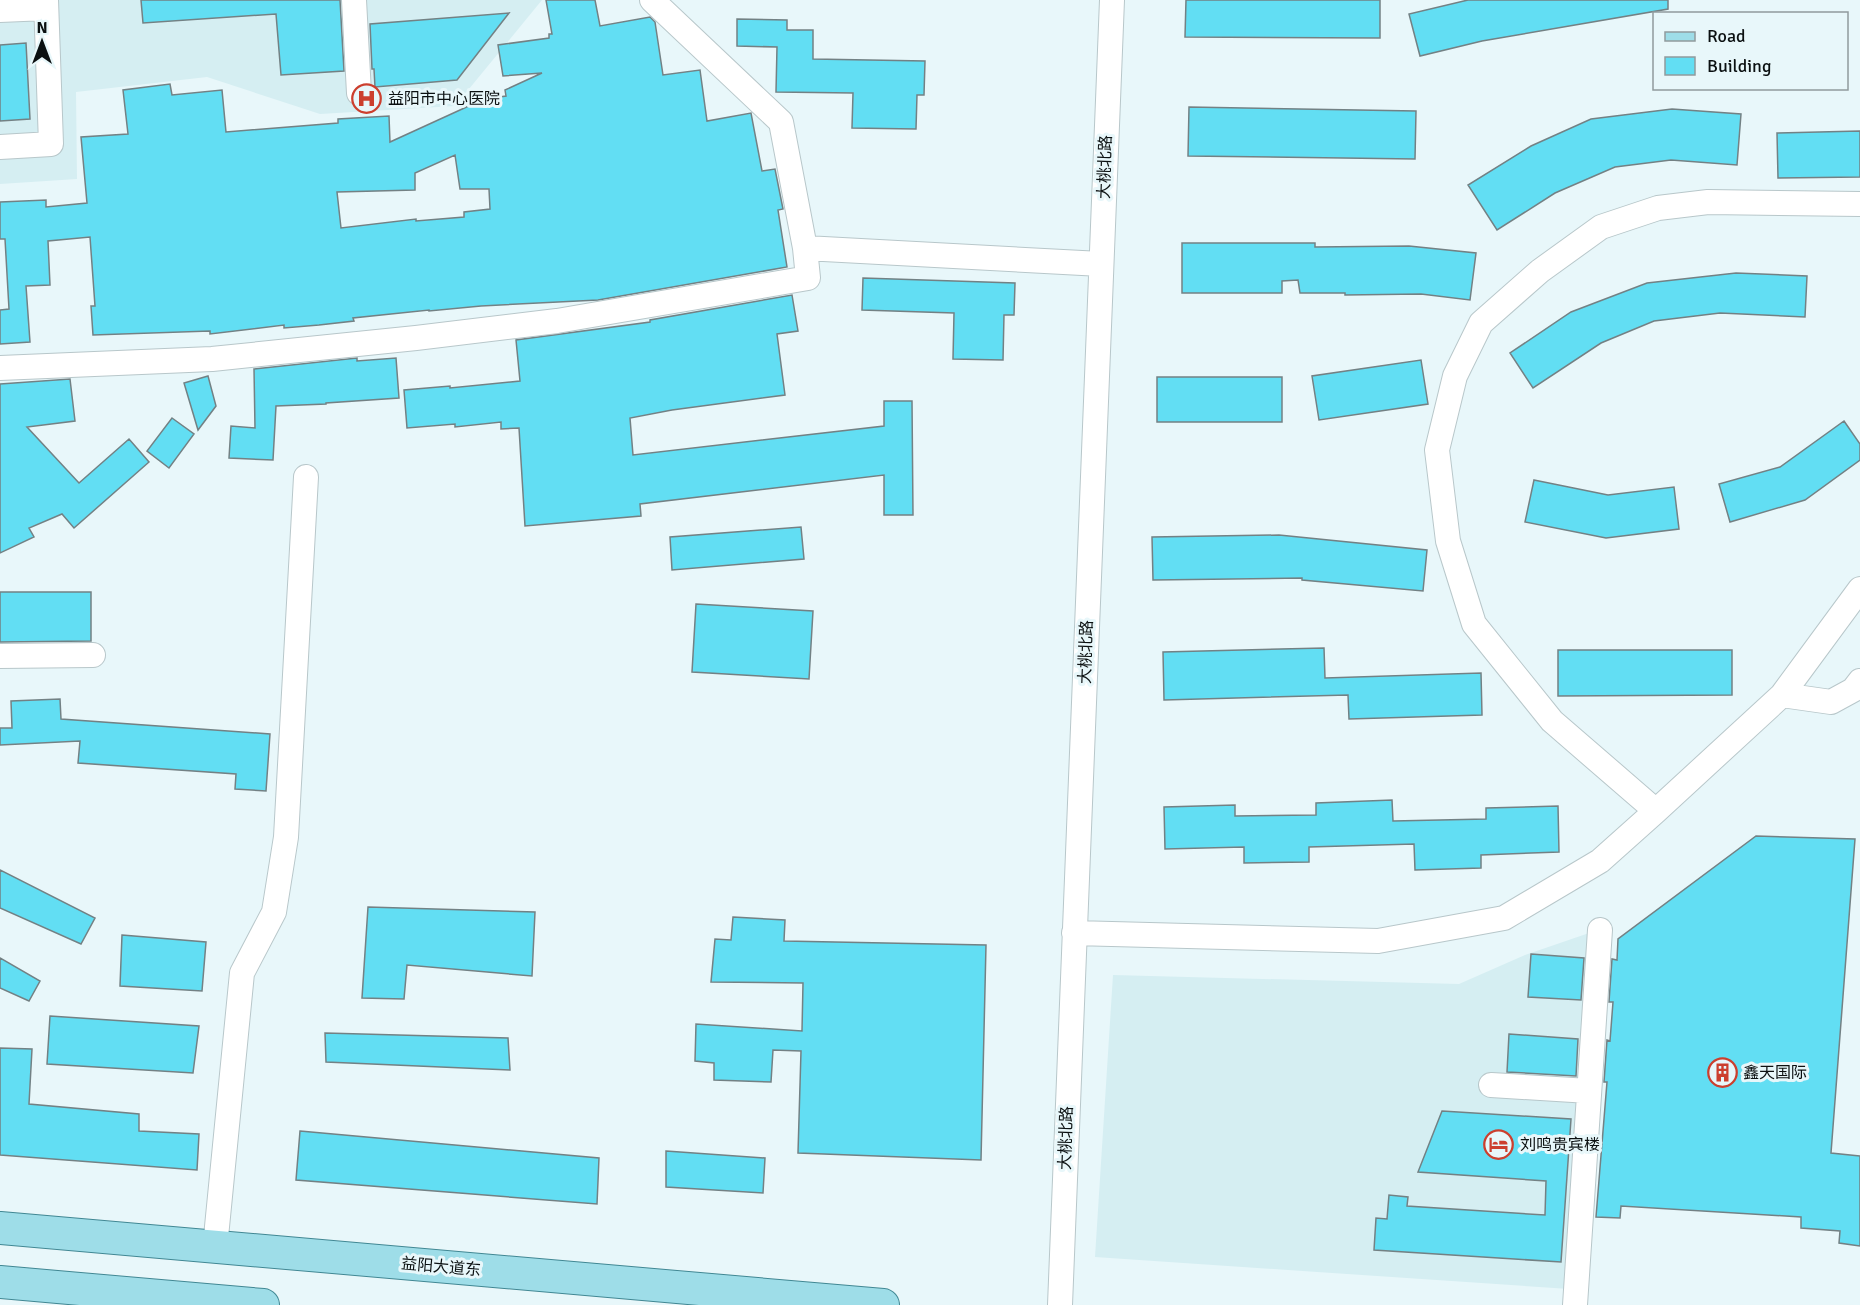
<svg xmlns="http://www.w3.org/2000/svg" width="1860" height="1305" viewBox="0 0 1860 1305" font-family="Signika,'Noto Sans SC',sans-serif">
  <rect width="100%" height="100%" fill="#e8f7fa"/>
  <!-- built -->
  <path fill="#d5eef2" d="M 0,0 L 542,0 L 455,106 L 320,114 L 207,77 L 76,92 L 77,179 L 0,184 Z
    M 1592,932 L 1569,1289 L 1095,1257 L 1113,975 L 1459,984 L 1525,955 Z"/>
  <!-- building -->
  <path fill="#62def3" stroke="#738184" stroke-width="1.5" fill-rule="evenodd" d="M 141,0 L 340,0 L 344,71 L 281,75 L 276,14 L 143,23 Z
    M 546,0 L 595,0 L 600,26 L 650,17 L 655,22 L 663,75 L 700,70 L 707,121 L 751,113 L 762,171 L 775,169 L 783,209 L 778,210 L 787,267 L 598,300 L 481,306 L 429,311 L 429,310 L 353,318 L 354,321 L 319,325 L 284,328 L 284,325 L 210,334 L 210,331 L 93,335 L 91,306 L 95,306 L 90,237 L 48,241 L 50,285 L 26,286 L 30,342 L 0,344 L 0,310 L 9,309 L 5,239 L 0,239 L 0,202 L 46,200 L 46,207 L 87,203 L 81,137 L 128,134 L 123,90 L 170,84 L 172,95 L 222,90 L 226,132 L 338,123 L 338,119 L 389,116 L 390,142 L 484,99 L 506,96 L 505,90 L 542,73 L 503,76 L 498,45 L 549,38 L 549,34 L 552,34 ZM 455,155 L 460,189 L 489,189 L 490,209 L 464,212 L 464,217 L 416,221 L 416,219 L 341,228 L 337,192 L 415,190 L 415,173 Z
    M 1186,0 L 1380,0 L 1380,38 L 1185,37 Z
    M 1468,0 L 1668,0 L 1668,9 L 1482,41 L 1420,56 L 1409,14 Z
    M 509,13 L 457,80 L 375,87 L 374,69 L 372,69 L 370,24 Z
    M 737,19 L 787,20 L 787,30 L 813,30 L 813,59 L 925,61 L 924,95 L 917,95 L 916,129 L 852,128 L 853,93 L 776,92 L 777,47 L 737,46 Z
    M 26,43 L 30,119 L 0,121 L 0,45 Z
    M 1189,107 L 1416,111 L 1415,159 L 1188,156 Z
    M 1672,109 L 1741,114 L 1737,165 L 1671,160 L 1615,167 L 1555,193 L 1497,230 L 1468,185 L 1531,146 L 1591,119 Z
    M 1860,131 L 1860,177 L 1778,178 L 1777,133 Z
    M 1182,243 L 1315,243 L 1315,247 L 1409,246 L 1476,253 L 1470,300 L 1421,294 L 1345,295 L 1345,293 L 1300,293 L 1298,280 L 1282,281 L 1282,293 L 1182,293 Z
    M 1736,273 L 1807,276 L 1805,317 L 1720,313 L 1654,321 L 1601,343 L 1533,388 L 1510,353 L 1571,312 L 1647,283 Z
    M 863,278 L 1015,283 L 1014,315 L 1004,315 L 1003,360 L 953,359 L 954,313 L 862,310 Z
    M 792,295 L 798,331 L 777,334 L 785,395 L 672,410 L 630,418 L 633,455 L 884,426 L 884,401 L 912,401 L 913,515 L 884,515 L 884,475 L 640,504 L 641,516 L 525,526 L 519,428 L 501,429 L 501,422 L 455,427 L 455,424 L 407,428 L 404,390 L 450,386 L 450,388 L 520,381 L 516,340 L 650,322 L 650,320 Z
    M 357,358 L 357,361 L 396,358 L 399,398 L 326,403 L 326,404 L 276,406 L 273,460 L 229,458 L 231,426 L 255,428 L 254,369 Z
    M 1421,360 L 1428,404 L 1319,420 L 1312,376 Z
    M 208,376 L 216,406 L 198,430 L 184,383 Z
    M 1157,377 L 1282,377 L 1282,422 L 1157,422 Z
    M 70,379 L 75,421 L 27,427 L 79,483 L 129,439 L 149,462 L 74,528 L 62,514 L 29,528 L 34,537 L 0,553 L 0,384 Z
    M 172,418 L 194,434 L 169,468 L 147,451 Z
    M 1844,421 L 1860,444 L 1860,460 L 1805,500 L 1730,522 L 1719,484 L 1780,467 Z
    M 1534,480 L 1608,495 L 1674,487 L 1679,529 L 1606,538 L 1525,522 Z
    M 801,527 L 804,559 L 672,570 L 670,537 Z
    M 1279,535 L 1427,550 L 1423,591 L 1302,580 L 1302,578 L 1153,580 L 1152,537 Z
    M 0,592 L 91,592 L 91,641 L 0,642 Z
    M 696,604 L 813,611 L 809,679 L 692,672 Z
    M 1324,648 L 1325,678 L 1481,673 L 1482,715 L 1349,719 L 1348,695 L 1164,700 L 1163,652 Z
    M 1558,650 L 1732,650 L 1732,695 L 1558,696 Z
    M 60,699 L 61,719 L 270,734 L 266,791 L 235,789 L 236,774 L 78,763 L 80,741 L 0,745 L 0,728 L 12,728 L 11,701 Z
    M 1392,800 L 1393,821 L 1486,819 L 1486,808 L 1558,806 L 1559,852 L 1481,855 L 1481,868 L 1415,870 L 1414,844 L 1309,847 L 1309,862 L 1244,863 L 1244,847 L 1165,849 L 1164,807 L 1235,805 L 1235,816 L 1316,815 L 1316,803 Z
    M 1756,836 L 1855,839 L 1831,1153 L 1860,1156 L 1860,1246 L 1839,1243 L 1840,1231 L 1801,1228 L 1801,1217 L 1621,1206 L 1620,1218 L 1596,1217 L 1607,1082 L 1604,1082 L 1607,1040 L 1610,1041 L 1613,1002 L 1609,1002 L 1612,959 L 1617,960 L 1618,939 Z
    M 0,870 L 95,918 L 81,944 L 0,908 Z
    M 368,907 L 535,912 L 532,976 L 407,965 L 404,999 L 362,998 Z
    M 733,917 L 785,920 L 784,941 L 986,945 L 981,1160 L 798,1153 L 801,1051 L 773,1050 L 771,1082 L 714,1080 L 714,1063 L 695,1061 L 696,1024 L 802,1031 L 803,983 L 711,982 L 715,939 L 731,940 Z
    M 122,935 L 206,942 L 202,991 L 120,986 Z
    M 1531,954 L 1584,958 L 1581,1000 L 1528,997 Z
    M 0,958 L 40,981 L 29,1001 L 0,988 Z
    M 50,1016 L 199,1026 L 193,1073 L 47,1064 Z
    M 325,1033 L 508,1038 L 510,1070 L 326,1062 Z
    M 1509,1034 L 1578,1039 L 1576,1076 L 1507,1072 Z
    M 0,1048 L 32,1049 L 29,1104 L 139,1114 L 139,1131 L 199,1134 L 197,1170 L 0,1155 Z
    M 1442,1111 L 1571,1119 L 1561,1262 L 1374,1250 L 1376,1218 L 1387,1219 L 1389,1195 L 1408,1197 L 1407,1206 L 1545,1215 L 1546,1181 L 1418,1172 Z
    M 300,1131 L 599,1158 L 597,1204 L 296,1180 Z
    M 666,1151 L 765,1158 L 763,1193 L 666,1187 Z"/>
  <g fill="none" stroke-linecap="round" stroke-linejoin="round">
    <defs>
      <path id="minor" d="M 354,0 L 359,93
        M 652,0 L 781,122 L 805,248 L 1101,264
        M 0,10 L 46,8
        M 0,147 L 51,144 L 46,0
        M 0,368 L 212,359 L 416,338 L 557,321 L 808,278 L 805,248
        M 0,656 L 93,655
        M 1782,695 L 1831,702 L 1853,690 L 1860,681
        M 1656,811 L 1552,721 L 1474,624 L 1448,541 L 1437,450 L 1455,376 L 1481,323 L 1540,271 L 1601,227 L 1658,208 L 1708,202 L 1860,204
        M 1074,933 L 1378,941 L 1504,918 L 1600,861 L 1656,811 L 1782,695 L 1860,589
        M 1491,1085 L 1589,1091
        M 215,1247 L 242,973 L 274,912 L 286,837 L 306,477
        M 1060,1305 L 1112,0
        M 1575,1305 L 1600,930"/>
      <path id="major" d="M 0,1228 L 883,1305
        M 0,1282 L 263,1305"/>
    </defs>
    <!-- minor casing -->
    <use href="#minor" stroke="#b8c7ca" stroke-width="26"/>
    <!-- major casing -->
    <use href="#major" stroke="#418793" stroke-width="34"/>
    <!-- minor -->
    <use href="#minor" stroke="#fff" stroke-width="24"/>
    <!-- major -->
    <use href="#major" stroke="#9edde8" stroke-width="32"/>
  </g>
  <!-- icons -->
  <defs>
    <symbol id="hospital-ring" viewBox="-11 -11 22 22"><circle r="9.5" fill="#e8f7fa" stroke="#cc3f2e" stroke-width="1.5"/><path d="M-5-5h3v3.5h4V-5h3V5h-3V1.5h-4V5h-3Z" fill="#cc3f2e"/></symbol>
    <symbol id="building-ring" viewBox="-11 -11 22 22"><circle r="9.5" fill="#e8f7fa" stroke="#cc3f2e" stroke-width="1.5"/><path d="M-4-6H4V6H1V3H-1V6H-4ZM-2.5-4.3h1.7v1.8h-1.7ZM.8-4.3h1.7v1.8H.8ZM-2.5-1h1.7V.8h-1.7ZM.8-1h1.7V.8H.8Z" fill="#cc3f2e"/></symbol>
    <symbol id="hotel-ring" viewBox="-11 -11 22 22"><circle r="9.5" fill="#e8f7fa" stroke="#cc3f2e" stroke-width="1.5"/><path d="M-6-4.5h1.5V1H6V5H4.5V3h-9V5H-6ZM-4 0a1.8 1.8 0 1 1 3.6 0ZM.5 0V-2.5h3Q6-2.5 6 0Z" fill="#cc3f2e"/></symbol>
  </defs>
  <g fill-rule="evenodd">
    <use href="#hospital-ring" x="350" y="82" width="33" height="33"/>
    <use href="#building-ring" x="1706" y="1056" width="33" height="33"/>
    <use href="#hotel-ring" x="1482" y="1128" width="33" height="33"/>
  </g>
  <g text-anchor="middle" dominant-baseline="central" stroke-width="6" stroke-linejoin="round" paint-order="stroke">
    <!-- poi labels -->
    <g font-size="16" fill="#0b1011" stroke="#e8f7fa" text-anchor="start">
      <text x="388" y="99">益阳市中心医院</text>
      <text x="1743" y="1073">鑫天国际</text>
      <text x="1520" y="1145">刘鸣贵宾楼</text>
    </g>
    <!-- street labels -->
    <g font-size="16" fill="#0b1011" stroke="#e8f7fa">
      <text transform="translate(1105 167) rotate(-88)">大桃北路</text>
      <text transform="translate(1086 652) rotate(-88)">大桃北路</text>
      <text transform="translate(1066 1138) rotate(-88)">大桃北路</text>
      <text transform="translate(441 1267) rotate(5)">益阳大道东</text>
    </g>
  </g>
  <!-- legend -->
  <rect x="1653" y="12" width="195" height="78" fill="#e8f7fa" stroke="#909b9d" stroke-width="1.5"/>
  <rect x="1665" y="32" width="30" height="9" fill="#9edde8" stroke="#909b9d" stroke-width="1.5"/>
  <text x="1707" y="42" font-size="18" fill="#0b1011">Road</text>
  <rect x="1665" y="57" width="30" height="18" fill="#62def3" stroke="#909b9d" stroke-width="1.5"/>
  <text x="1707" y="72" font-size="18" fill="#0b1011">Building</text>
  <!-- north arrow -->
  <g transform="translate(42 42)" stroke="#e8f7fa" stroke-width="4.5" paint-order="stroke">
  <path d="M0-4.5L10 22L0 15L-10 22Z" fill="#0b1011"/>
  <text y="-9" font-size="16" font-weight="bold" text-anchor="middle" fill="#0b1011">N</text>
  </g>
</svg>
